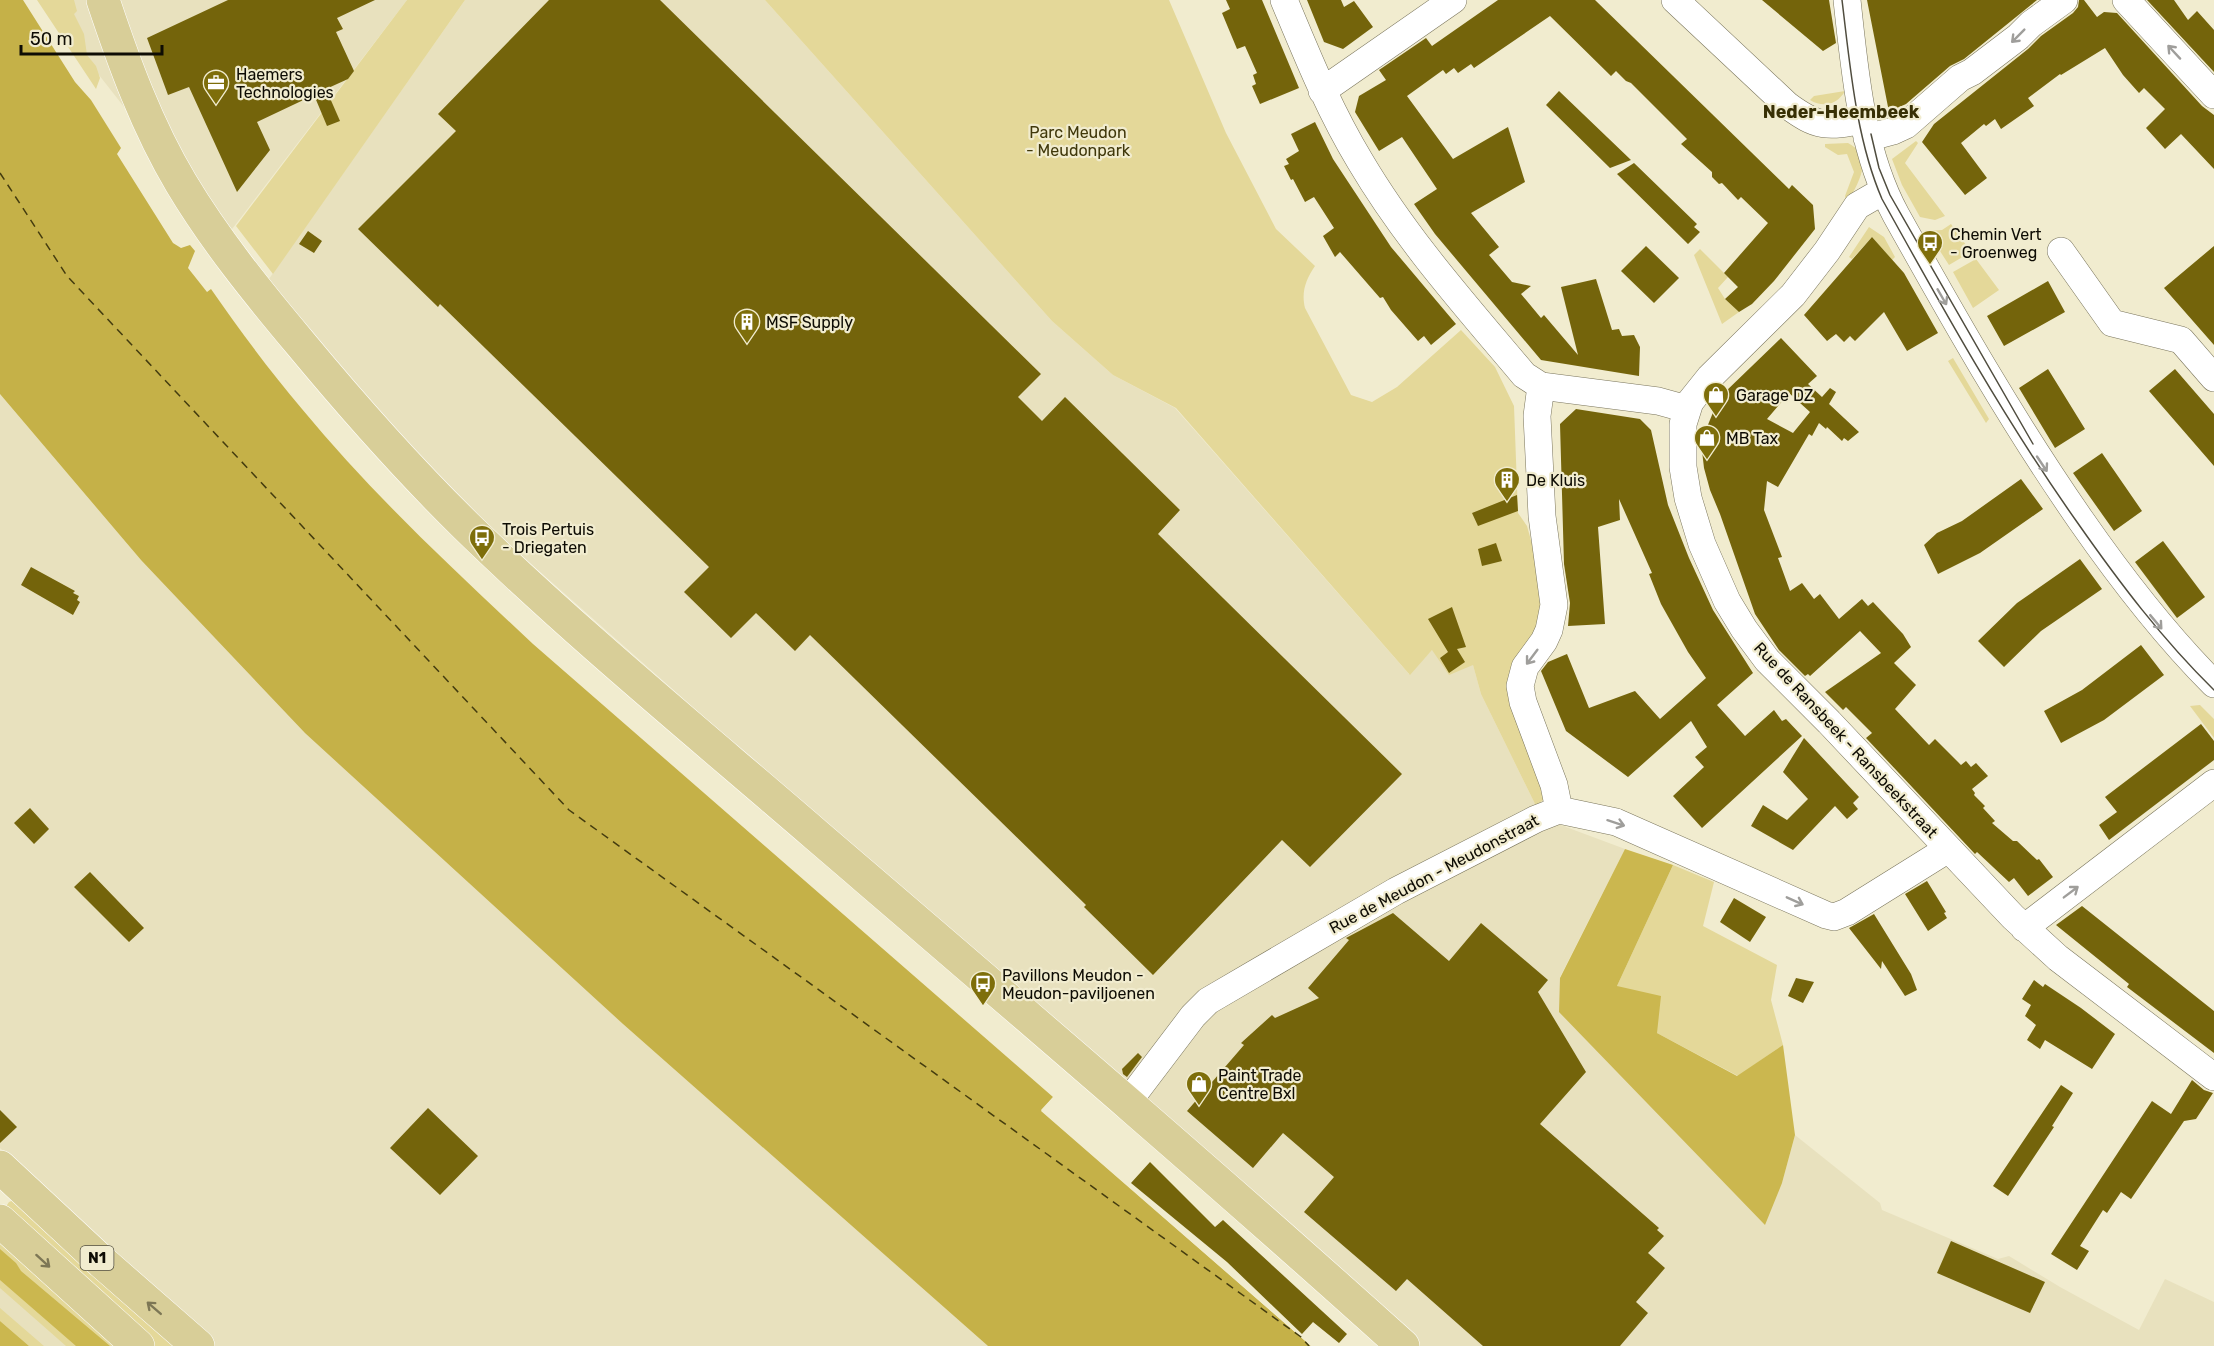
<svg xmlns="http://www.w3.org/2000/svg" width="2214" height="1346" viewBox="0 0 2214 1346" font-family="Rubik,sans-serif">
  <rect width="100%" height="100%" fill="#f1eccf"/>
  <!-- built -->
  <path fill="#e8e1be" d="M 48,0 L 407,0 L 226,237 L 88,61 Z
    M 465,0 L 765,0 L 1052,321 L 1113,375 L 1175,408 L 1409,674 L 1433,649 L 1473,665 L 1481,694 L 1536,806 L 1550,821 L 1625,849 L 1560,977 L 1782,1183 L 1795,1135 L 1880,1203 L 1882,1210 L 1998,1259 L 2009,1256 L 2060,1287 L 2139,1330 L 2165,1279 L 2214,1302 L 2214,1346 L 1415,1346 L 435,479 L 264,286 Z
    M 0,394 L 141,560 L 623,1024 L 988,1346 L 213,1346 L 0,1148 Z
    M 0,1241 L 117,1346 L 0,1346 Z"/>
  <!-- green -->
  <path fill="#e4d899" d="M 37,0 L 74,0 L 77,11 L 74,14 L 84,34 L 87,55 L 96,66 L 100,78 L 96,89 Z
    M 407,0 L 465,0 L 273,274 L 236,226 Z
    M 765,0 L 1169,0 L 1226,133 L 1276,229 L 1315,266 C 1306,279 1301,292 1305,308 L 1351,395 L 1372,402 L 1397,387 L 1461,330 L 1495,367 L 1514,406 L 1518,513 L 1527,526 L 1537,562 L 1544,611 L 1523,659 L 1548,776 L 1543,800 L 1536,806 L 1481,694 L 1473,665 L 1449,675 L 1432,650 L 1410,675 L 1176,408 L 1113,375 L 1052,321 Z
    M 1845,91 C 1837,105 1823,108 1810,100 L 1814,96 Z
    M 1916,141 L 1918,143 L 1905,163 L 1945,216 L 1935,220 L 1920,217 L 1902,185 L 1892,159 Z
    M 1848,143 C 1876,157 1857,185 1847,203 L 1845,196 L 1854,172 L 1847,154 L 1838,155 L 1825,147 L 1825,144 Z
    M 1951,224 L 1971,252 L 1949,265 L 1927,231 L 1942,230 Z
    M 1869,227 L 1884,237 L 1895,257 L 1892,260 L 1872,237 L 1852,259 L 1849,257 Z
    M 1700,249 L 1728,277 L 1718,288 L 1725,299 L 1739,312 L 1722,324 L 1694,255 Z
    M 1976,259 L 1999,290 L 1973,308 L 1953,272 Z
    M 1953,358 L 1989,419 L 1986,423 L 1948,361 Z
    M 2200,705 L 2214,719 L 2214,738 L 2190,706 Z
    M 1673,865 L 1714,882 L 1703,926 L 1777,965 L 1771,1000 L 1783,1045 L 1738,1076 L 1657,1033 L 1617,986 Z
    M 14,1200 L 185,1346 L 150,1346 L 5,1208 L 9,1202 Z
    M 0,1241 L 117,1346 L 66,1346 L 0,1288 Z
    M 0,1308 L 44,1346 L 29,1346 L 0,1321 Z"/>
  <!-- forest -->
  <path fill="#cbb74f" d="M 1625,849 L 1673,865 L 1617,986 L 1661,996 L 1657,1033 L 1737,1076 L 1783,1045 L 1795,1135 L 1782,1183 L 1765,1225 L 1559,1012 L 1560,978 Z
    M 0,1249 L 16,1263 L 21,1271 L 110,1346 L 76,1346 L 0,1280 Z
    M 0,1321 L 29,1346 L 0,1346 Z"/>
  <!-- water -->
  <path fill="#c5b148" d="M 0,0 L 23,0 L 75,82 L 91,100 L 121,148 L 117,154 L 173,243 L 181,248 L 190,245 L 195,251 L 188,268 L 207,292 L 211,289 C 240,331 270,371 302,409 C 372,494 453,569 533,644 L 1053,1097 L 1041,1110 L 1311,1346 L 988,1346 L 623,1024 L 305,733 L 141,560 L 0,394 Z"/>
  <!-- pier -->
  <path fill="#f1eccf" d="M 1055,1095 L 1055,1099 L 1045,1110 L 1314,1346 L 1311,1346 L 1041,1111 Z"/>
  <g fill="none" stroke-linecap="round" stroke-linejoin="round">
    <!-- ferry -->
    <path stroke="#443c0f" stroke-width="1.5" stroke-dasharray="8 6" stroke-linecap="butt" d="M 0,173 L 67,276 L 569,810 L 1301,1337 L 1309,1346"/>
  </g>
  <!-- building -->
  <path fill="#74640b" fill-rule="evenodd" d="M 228,0 L 375,0 L 337,18 L 343,29 L 336,32 L 354,71 L 348,79 L 326,89 L 340,121 L 327,126 L 314,95 L 257,122 L 270,150 L 237,192 L 189,87 L 168,95 L 147,38 Z
    M 549,0 L 660,0 L 1041,374 L 1018,397 L 1042,421 L 1065,397 L 1180,510 L 1158,534 L 1402,774 L 1310,867 L 1282,840 L 1153,975 L 1084,907 L 1086,905 L 810,635 L 795,651 L 756,613 L 731,638 L 684,592 L 709,567 L 440,304 L 438,307 L 358,229 L 456,131 L 438,114 Z
    M 1226,0 L 1262,0 L 1299,88 L 1260,104 L 1252,86 L 1256,84 L 1253,75 L 1257,73 L 1245,46 L 1237,49 L 1222,13 L 1230,9 Z
    M 1307,0 L 1341,0 L 1344,7 L 1354,1 L 1373,27 L 1343,49 L 1324,42 Z
    M 1498,0 L 1595,0 L 1789,189 L 1792,185 L 1813,205 L 1815,229 L 1774,281 L 1752,304 L 1739,312 L 1725,299 L 1738,287 L 1724,273 L 1768,223 L 1741,197 L 1738,200 L 1722,183 L 1719,184 L 1712,177 L 1712,172 L 1681,144 L 1687,139 L 1631,83 L 1626,81 L 1616,71 L 1611,76 L 1550,16 L 1474,68 L 1471,64 L 1458,73 L 1454,68 L 1446,74 L 1443,70 L 1407,96 L 1453,159 L 1508,127 L 1525,182 L 1471,213 L 1499,247 L 1489,255 L 1512,282 L 1531,286 L 1521,294 L 1541,318 L 1544,315 L 1578,355 L 1561,287 L 1596,279 L 1612,330 L 1619,329 L 1622,336 L 1634,335 L 1640,347 L 1639,376 L 1541,360 L 1435,234 L 1414,204 L 1437,189 L 1402,137 L 1379,151 L 1355,112 L 1359,96 L 1386,80 L 1379,70 L 1426,38 L 1432,46 Z
    M 1762,0 L 1829,0 L 1836,43 L 1823,51 Z
    M 1867,0 L 2037,0 L 1964,59 L 1950,66 L 1906,104 L 1889,112 Z
    M 2079,0 L 2084,0 L 2097,17 L 2104,12 L 2117,13 L 2202,106 L 2214,115 L 2214,169 L 2181,134 L 2165,149 L 2146,128 L 2165,109 L 2144,88 L 2139,93 L 2123,75 L 2105,48 L 2061,75 L 2060,74 L 2028,98 L 2034,106 L 2001,129 L 1995,119 L 1986,126 L 1984,124 L 1961,143 L 1987,178 L 1965,195 L 1922,142 L 1934,124 L 2028,49 L 2041,36 L 2073,13 L 2078,7 Z
    M 2147,0 L 2174,0 L 2188,20 L 2197,11 L 2214,30 L 2214,72 Z
    M 1559,91 L 1631,160 L 1610,168 L 1546,105 Z
    M 1315,122 L 1333,159 L 1391,247 L 1456,324 L 1431,345 L 1424,336 L 1418,341 L 1391,310 L 1383,297 L 1380,298 L 1340,252 L 1335,257 L 1323,236 L 1334,228 L 1314,197 L 1305,202 L 1293,179 L 1291,180 L 1284,166 L 1289,164 L 1286,159 L 1299,151 L 1291,134 Z
    M 1634,163 L 1697,224 L 1694,227 L 1700,232 L 1688,244 L 1617,174 Z
    M 308,231 L 322,241 L 314,253 L 299,244 Z
    M 1872,237 L 1904,273 L 1938,333 L 1907,351 L 1884,312 L 1855,341 L 1850,336 L 1844,342 L 1836,334 L 1827,341 L 1804,315 Z
    M 1646,246 L 1679,278 L 1654,303 L 1621,271 Z
    M 2214,246 L 2214,345 L 2164,288 Z
    M 2048,281 L 2065,312 L 2004,346 L 1987,316 Z
    M 1781,338 L 1817,376 L 1808,384 L 1822,397 L 1830,388 L 1836,392 L 1829,404 L 1859,432 L 1848,441 L 1844,438 L 1842,441 L 1827,427 L 1826,429 L 1819,423 L 1812,436 L 1809,434 L 1778,487 L 1767,481 L 1764,510 L 1782,557 L 1778,558 L 1790,591 L 1802,583 L 1814,599 L 1820,594 L 1839,619 L 1862,599 L 1868,606 L 1873,602 L 1903,634 L 1911,647 L 1894,663 L 1916,685 L 1895,709 L 1929,745 L 1935,739 L 1961,765 L 1966,761 L 1971,767 L 1976,763 L 1988,776 L 1972,789 L 1975,793 L 1974,795 L 1985,806 L 1983,808 L 1995,821 L 1992,823 L 2013,841 L 2017,841 L 2037,860 L 2039,859 L 2053,877 L 2028,896 L 2014,878 L 2009,882 L 1977,852 L 1975,854 L 1866,738 L 1872,733 L 1846,707 L 1843,710 L 1825,692 L 1881,653 L 1860,631 L 1810,676 L 1808,674 L 1805,676 L 1779,650 L 1755,614 L 1720,514 L 1710,490 L 1704,468 L 1701,442 L 1714,410 L 1723,394 ZM 1789,393 L 1810,412 L 1793,433 L 1767,419 Z
    M 2048,369 L 2085,429 L 2055,448 L 2019,388 Z
    M 2175,369 L 2214,414 L 2214,466 L 2149,391 Z
    M 1576,409 L 1640,419 L 1651,430 L 1668,505 L 1689,558 L 1713,610 L 1753,673 L 1717,705 L 1745,736 L 1774,710 L 1782,721 L 1786,719 L 1802,736 L 1702,828 L 1673,796 L 1704,767 L 1695,757 L 1707,747 L 1691,721 L 1628,777 L 1566,731 L 1541,671 L 1548,662 L 1567,654 L 1589,708 L 1635,691 L 1660,719 L 1706,678 L 1688,652 L 1661,604 L 1649,574 L 1652,573 L 1619,499 L 1620,520 L 1598,527 L 1605,624 L 1568,626 L 1570,603 L 1564,564 L 1560,424 Z
    M 2102,453 L 2142,511 L 2114,531 L 2073,473 Z
    M 2021,479 L 2043,509 L 1980,553 L 1938,574 L 1924,545 L 1937,533 L 1962,521 Z
    M 1517,495 L 1518,511 L 1478,526 L 1472,513 Z
    M 2163,541 L 2205,597 L 2177,618 L 2135,562 Z
    M 1496,543 L 1502,561 L 1482,566 L 1478,549 Z
    M 2080,559 L 2102,589 L 2041,631 L 2004,667 L 1978,641 L 2017,603 Z
    M 31,567 L 75,591 L 73,593 L 79,596 L 77,600 L 80,602 L 73,615 L 21,585 Z
    M 1452,607 L 1466,647 L 1457,649 L 1465,662 L 1449,673 L 1440,658 L 1448,652 L 1428,619 Z
    M 2141,645 L 2164,675 L 2104,720 L 2061,743 L 2044,711 L 2082,690 Z
    M 2201,724 L 2214,741 L 2214,760 L 2109,840 L 2099,825 L 2117,812 L 2105,797 Z
    M 1804,738 L 1859,797 L 1853,803 L 1858,809 L 1847,819 L 1835,806 L 1793,850 L 1751,826 L 1763,805 L 1787,820 L 1808,799 L 1783,772 Z
    M 30,808 L 49,829 L 34,844 L 14,823 Z
    M 90,872 L 144,928 L 129,942 L 74,887 Z
    M 1927,881 L 1946,912 L 1944,913 L 1947,918 L 1928,931 L 1905,894 Z
    M 1734,898 L 1766,917 L 1750,942 L 1720,922 Z
    M 2082,906 L 2214,1011 L 2214,1053 L 2127,987 L 2129,984 L 2056,925 Z
    M 1393,913 L 1449,961 L 1481,923 L 1548,980 L 1538,992 L 1586,1072 L 1540,1124 L 1659,1228 L 1657,1230 L 1664,1236 L 1648,1253 L 1665,1268 L 1636,1302 L 1648,1313 L 1620,1346 L 1483,1346 L 1407,1279 L 1396,1291 L 1304,1212 L 1334,1177 L 1283,1133 L 1253,1168 L 1187,1111 L 1244,1045 L 1241,1043 L 1272,1015 L 1275,1018 L 1319,998 L 1308,988 L 1349,940 L 1346,938 Z
    M 1874,914 L 1911,974 L 1917,990 L 1905,996 L 1882,961 L 1881,969 L 1849,928 Z
    M 1796,978 L 1814,982 L 1803,1003 L 1788,996 Z
    M 2034,980 L 2043,987 L 2045,984 L 2081,1008 L 2115,1034 L 2092,1069 L 2045,1040 L 2040,1049 L 2027,1040 L 2036,1025 L 2025,1016 L 2031,1005 L 2022,999 Z
    M 1138,1053 L 1142,1057 L 1127,1077 L 1123,1074 L 1122,1069 Z
    M 2192,1080 L 2204,1090 L 2213,1093 L 2196,1119 L 2184,1121 L 2131,1199 L 2121,1192 L 2107,1213 L 2103,1210 L 2080,1246 L 2089,1251 L 2077,1270 L 2051,1254 L 2152,1101 L 2171,1114 Z
    M 2061,1085 L 2073,1093 L 2052,1126 L 2054,1127 L 2008,1196 L 1993,1186 Z
    M 428,1108 L 478,1156 L 440,1195 L 390,1148 Z
    M 0,1110 L 17,1127 L 0,1143 Z
    M 1150,1162 L 1215,1227 L 1223,1220 L 1347,1334 L 1339,1343 L 1313,1322 L 1302,1334 L 1227,1262 L 1131,1183 Z
    M 1951,1241 L 2045,1282 L 2030,1313 L 1937,1273 Z"/>
  <g fill="none" stroke-linecap="round" stroke-linejoin="round">
    <defs>
      <path id="minor" d="M 1284,0 C 1307,55 1329,110 1360,161 C 1406,239 1466,306 1524,375 L 1541,386 L 1658,401 L 1687,409
        M 1675,0 L 1787,105 C 1818,128 1827,127 1864,120
        M 1847,0 C 1855,73 1861,150 1896,215 C 1954,319 2012,421 2080,519 C 2121,578 2163,633 2214,684
        M 2126,0 L 2214,95
        M 1322,91 L 1453,0
        M 1867,138 L 1893,131 L 1906,125 L 1960,78 L 1972,72 L 2018,37 L 2031,24 L 2064,0
        M 1883,191 L 1857,206 L 1827,251 L 1793,295 L 1710,377 L 1690,402 L 1683,424 L 1683,467 L 1688,498 L 1702,544 L 1727,601 L 1744,629 L 1767,660 L 1829,722 L 2013,917 L 2058,958 L 2214,1077
        M 2061,251 L 2112,323 L 2181,340 L 2214,378
        M 1541,386 L 1537,416 L 1542,516 L 1554,605 L 1549,630 L 1544,641 L 1525,667 L 1520,686 L 1523,702 L 1554,785 L 1559,810
        M 2024,928 L 2214,783
        M 1127,1103 L 1193,1016 L 1208,1001 L 1396,891 L 1536,819 L 1559,810 L 1616,822 L 1826,915 L 1834,917 L 1847,912 L 1948,849"/>
      <path id="major" d="M 103,0 C 124,63 147,126 181,183 C 215,240 258,293 300,343 C 353,407 407,468 466,526 C 577,634 698,733 815,834 C 1012,1003 1210,1172 1403,1346
        M 0,1167 L 102,1262 L 198,1346
        M 0,1221 L 138,1346"/>
    </defs>
    <!-- minor casing -->
    <use href="#minor" stroke="#7a755c" stroke-width="28"/>
    <!-- major casing -->
    <use href="#major" stroke="#fff" stroke-width="34"/>
    <!-- minor -->
    <use href="#minor" stroke="#fff" stroke-width="27"/>
    <!-- major -->
    <use href="#major" stroke="#d8ce98" stroke-width="33"/>
    <!-- tram -->
    <path stroke="#504d3f" stroke-width="1.5" d="M 1842,0 C 1850,65 1856,139 1882,199 C 1943,309 2004,419 2077,522 C 2119,582 2162,639 2214,690
      M 1871,134 L 1879,168 L 1890,195 L 2033,444"/>
  </g>
  <!-- one-way arrows -->
  <defs><path id="oneway-shaft" d="M-6 0H5M1.5-3L5.5 0L1.5 3" fill="none" stroke-width="1.6" stroke-linecap="round" stroke-linejoin="round" transform="scale(1.5)"/></defs>
  <g stroke="#9f9e9b">
    <use href="#oneway-shaft" transform="translate(2018 36) rotate(135)"/>
    <use href="#oneway-shaft" transform="translate(2174 52) rotate(-133)"/>
    <use href="#oneway-shaft" transform="translate(1942 297) rotate(60)"/>
    <use href="#oneway-shaft" transform="translate(2042 464) rotate(56)"/>
    <use href="#oneway-shaft" transform="translate(2156 622) rotate(50)"/>
    <use href="#oneway-shaft" transform="translate(1532 657) rotate(127)"/>
    <use href="#oneway-shaft" transform="translate(1616 823) rotate(18)"/>
    <use href="#oneway-shaft" transform="translate(2071 892) rotate(-37)"/>
    <use href="#oneway-shaft" transform="translate(1795 901) rotate(24)"/>
  </g>
  <g stroke="#7d7755">
    <use href="#oneway-shaft" transform="translate(43 1261) rotate(42)"/>
    <use href="#oneway-shaft" transform="translate(154 1308) rotate(-139)"/>
  </g>
  <!-- icons -->
  <defs>
    <symbol id="office-pin" viewBox="-11 -11 22 30"><path d="M0 17L-7.5 6A9.5 9.5 0 1 1 7.5 6Z" fill="#7e6e0a" stroke="#f1eccf"/><path d="M-6-3h4V-5.5h4V-3h4V5H-6ZM-1-4.5V-3h2v-1.5ZM-6 0V1H6V0Z" fill="#fff"/></symbol>
    <symbol id="bus-pin" viewBox="-11 -11 22 30"><path d="M0 17L-7.5 6A9.5 9.5 0 1 1 7.5 6Z" fill="#7e6e0a" stroke="#f1eccf"/><path d="M-5-6H5V4H4V6H2V4H-2V6H-4V4H-5ZM-3.5-4V0h7V-4ZM-3.5 1.2v1.5H-2V1.2ZM2 1.2v1.5H3.5V1.2Z" fill="#fff"/></symbol>
    <symbol id="building-pin" viewBox="-11 -11 22 30"><path d="M0 17L-7.5 6A9.5 9.5 0 1 1 7.5 6Z" fill="#7e6e0a" stroke="#f1eccf"/><path d="M-4-6H4V6H1V3H-1V6H-4ZM-2.5-4.3h1.7v1.8h-1.7ZM.8-4.3h1.7v1.8H.8ZM-2.5-1h1.7V.8h-1.7ZM.8-1h1.7V.8H.8Z" fill="#fff"/></symbol>
    <symbol id="shop-pin" viewBox="-11 -11 22 30"><path d="M0 17L-7.5 6A9.5 9.5 0 1 1 7.5 6Z" fill="#7e6e0a" stroke="#f1eccf"/><path d="M-5-2.5h2.3a2.7 3.5 0 0 1 5.4 0H5L5.5 6h-11ZM-1.5-2.5h3a1.5 2.3 0 0 0-3 0Z" fill="#fff"/></symbol>
  </defs>
  <g fill-rule="evenodd">
    <use href="#office-pin" x="201" y="68" width="30" height="40"/>
    <use href="#bus-pin" x="1915" y="228" width="30" height="40"/>
    <use href="#building-pin" x="732" y="307" width="30" height="40"/>
    <use href="#shop-pin" x="1701" y="380" width="30" height="40"/>
    <use href="#shop-pin" x="1692" y="423" width="30" height="40"/>
    <use href="#building-pin" x="1492" y="465" width="30" height="40"/>
    <use href="#bus-pin" x="467" y="523" width="30" height="40"/>
    <use href="#bus-pin" x="968" y="969" width="30" height="40"/>
    <use href="#shop-pin" x="1184" y="1069" width="30" height="40"/>
  </g>
  <g text-anchor="middle" dominant-baseline="central" stroke-width="4.5" stroke-linejoin="round" paint-order="stroke">
    <!-- shield labels -->
    <rect fill="#f1eccf" stroke="#524f41" stroke-width="1.5" x="80.5" y="1246" width="33" height="24" rx="4.5"/>
    <g font-size="15" font-weight="bold" fill="#0e0c04">
      <text x="97" y="1258">N1</text>
    </g>
    <!-- poi labels -->
    <g font-size="16" fill="#0e0c04" stroke="#f1eccf" text-anchor="start">
      <text x="236" y="74">Haemers<tspan x="236" dy="18">Technologies</tspan></text>
      <text x="1950" y="234">Chemin Vert<tspan x="1950" dy="18">- Groenweg</tspan></text>
      <text x="766" y="322">MSF Supply</text>
      <text x="1736" y="395">Garage DZ</text>
      <text x="1726" y="438">MB Tax</text>
      <text x="1526" y="480">De Kluis</text>
      <text x="502" y="529">Trois Pertuis<tspan x="502" dy="18">- Driegaten</tspan></text>
      <text x="1002" y="975">Pavillons Meudon -<tspan x="1002" dy="18">Meudon-paviljoenen</tspan></text>
      <text x="1218" y="1075">Paint Trade<tspan x="1218" dy="18">Centre Bxl</tspan></text>
    </g>
    <!-- park labels -->
    <g font-size="16" fill="#40380b" stroke="#f1eccf">
      <text x="1078" y="132">Parc Meudon<tspan x="1078" dy="18">- Meudonpark</tspan></text>
    </g>
    <!-- street labels -->
    <g font-size="16" fill="#0e0c04" stroke="#f1eccf">
      <text transform="translate(1846 740) rotate(47)">Rue de Ransbeek - Ransbeekstraat</text>
      <text transform="translate(1434 874) rotate(-28)">Rue de Meudon - Meudonstraat</text>
    </g>
    <!-- neighbourhood labels -->
    <g font-size="18" font-weight="bold" fill="#383005" stroke="#f1eccf">
      <text x="1841" y="112">Neder-Heembeek</text>
    </g>
  </g>
  <!-- scale -->
  <path d="M21 45v9h141v-9" fill="none" stroke="#0e0c04" stroke-width="3"/>
  <text x="30" y="45" font-size="18" fill="#0e0c04" stroke="#f1eccf" stroke-width="4.5" paint-order="stroke">50 m</text>
</svg>
